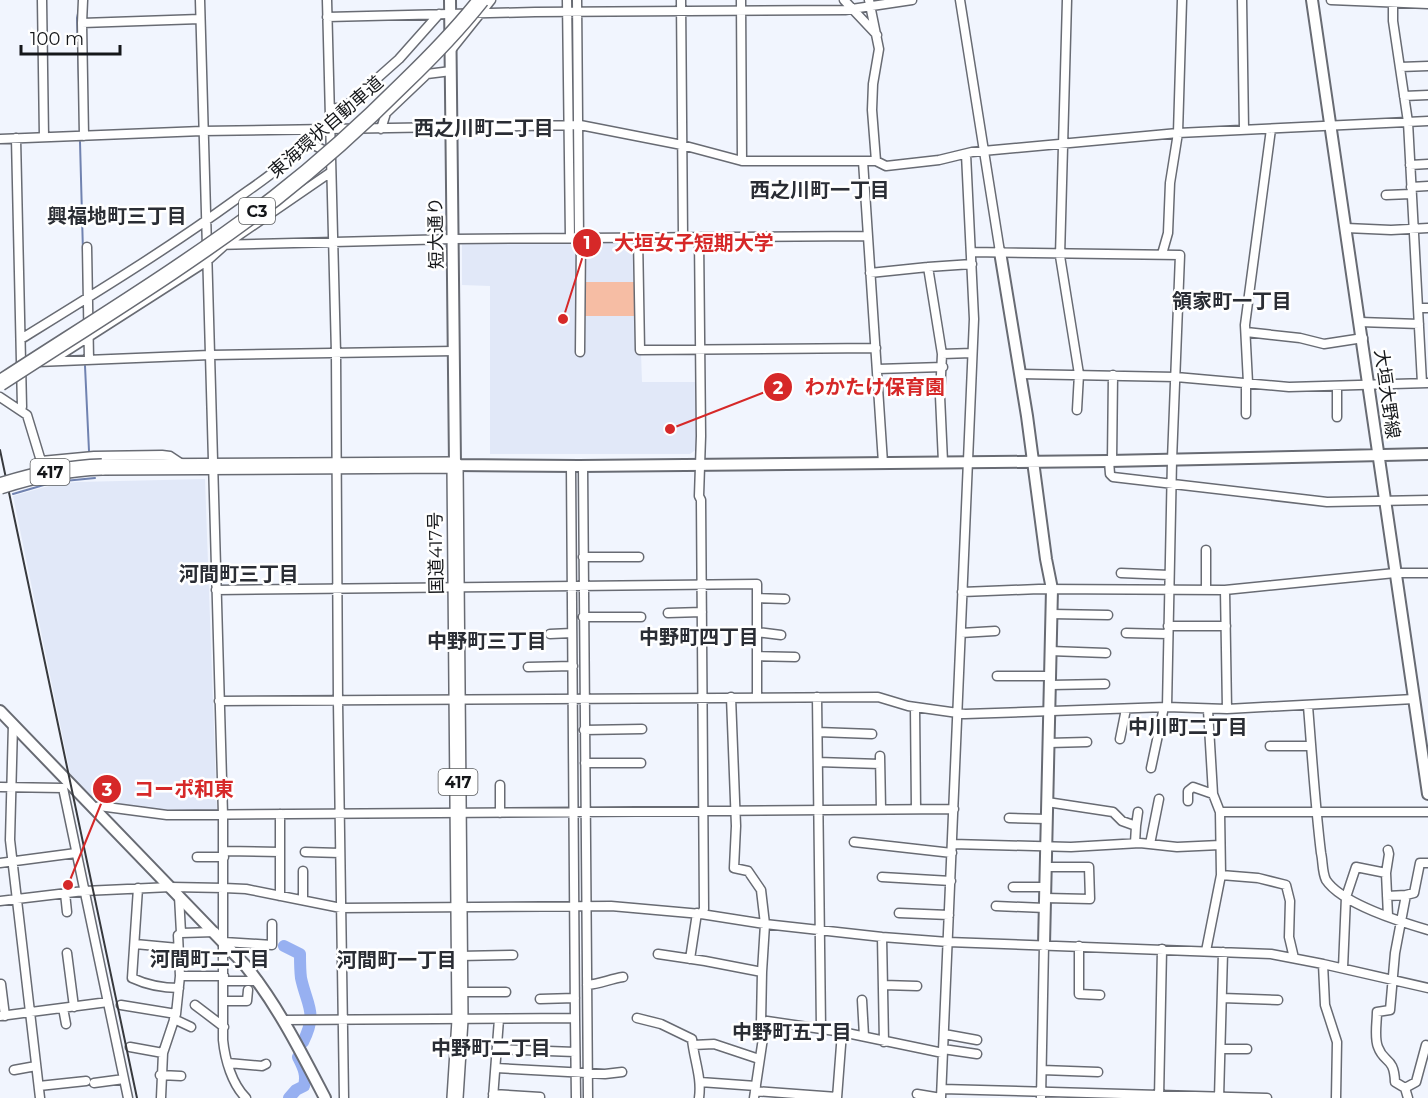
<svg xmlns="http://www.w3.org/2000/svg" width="1428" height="1098" viewBox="0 0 1428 1098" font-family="Montserrat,'Noto Sans JP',sans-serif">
  <rect width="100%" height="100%" fill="#f1f5fe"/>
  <!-- built -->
  <path fill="#e1e8f8" d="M 632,239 L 636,245 L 636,353 L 641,353 L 642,382 L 697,382 L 697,449 L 690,454 L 490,454 L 490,286 L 462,285 L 462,242 Z
    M 205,479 L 217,813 L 154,812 L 97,804 L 71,777 L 13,496 L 56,484 L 77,482 Z"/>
  <!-- green -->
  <path fill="#f6bda4" d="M 582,282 L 634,282 L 634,316 L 582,316 Z"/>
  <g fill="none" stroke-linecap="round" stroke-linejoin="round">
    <!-- stream -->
    <path stroke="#7082b0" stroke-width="2" d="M 79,9 L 77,18 L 80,114
      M 80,142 L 84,289
      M 85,366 L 89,451
      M 13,494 L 54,482 L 95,478"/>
    <!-- river -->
    <path stroke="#97b0f1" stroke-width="12" d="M 284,946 L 300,954 C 300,962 300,970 301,978 C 307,1006 318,1012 303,1042
      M 289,1098 L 296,1090 L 304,1086 C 307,1074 303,1067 298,1057"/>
    <defs>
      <path id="street" d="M 42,0 L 44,137
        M 83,0 L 82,23 L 84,136
        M 200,0 L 223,815 L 223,1040 C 225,1060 232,1084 246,1098
        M 327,0 L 336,353 L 338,702 L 344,1098
        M 567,0 L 570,238
        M 577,0 L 579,237
        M 681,0 L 683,236
        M 741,0 L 742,161
        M 844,0 L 877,35
        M 869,0 L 879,49 L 873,84 L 872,110 L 876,161
        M 960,0 L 1000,252
        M 1067,0 L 1060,256 L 1079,374 L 1077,410
        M 1242,0 L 1244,129
        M 1331,0 L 1428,4
        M 1393,0 L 1393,21 L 1408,122 L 1422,383
        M 327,17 L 535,12 L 845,10 L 912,0
        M 82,23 L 200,19
        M 451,50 L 491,0
        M 1400,67 L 1428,66
        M 1404,96 L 1428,95
        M 330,109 L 345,107 L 399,59 L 439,14
        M 381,129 L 386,113 L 427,74 L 451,71
        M 16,138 L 22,407 L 19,408
        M 0,139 L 202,131 L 580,125 L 682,145 L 742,161 L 876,161 L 886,166 L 939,160 L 972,152 L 1178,133 L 1428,121
        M 306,141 L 331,154
        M 863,161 L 883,463
        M 1410,165 L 1428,164
        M 1411,187 L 1428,186
        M 1386,195 L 1411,194
        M 1346,228 L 1391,230 L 1428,228
        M 638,237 L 640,350 L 876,348
        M 699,237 L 701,436 L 699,496 L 701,500 L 704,909 L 701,914
        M 214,245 L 453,239 L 867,236
        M 87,247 L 89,360
        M 971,252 L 1180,255 L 1172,460 L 1167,707
        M 1162,254 L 1168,233 L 1170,183 L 1178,133 L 1182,0
        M 870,273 L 928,267
        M 1418,308 L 1428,308
        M 1360,322 L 1419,324
        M 1246,332 L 1300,338 L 1324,344 L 1363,338
        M 21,339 C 94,294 166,250 235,200 C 264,179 294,161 313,130
        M 580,352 L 581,238
        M 942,354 L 928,267 L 972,264
        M 51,361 L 207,261 L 226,244 L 331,172
        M 37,362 L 210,355 L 454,351
        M 877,369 L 943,367
        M 1020,374 L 1176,377 L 1289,387 L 1428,383
        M 1246,383 L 1246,414
        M 1248,383 L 1245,325 L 1271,129
        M 1337,386 L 1337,417
        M 0,397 L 27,415 L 41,461 L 94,456 L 162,455 L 170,456 L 182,464
        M 1109,461 L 1110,474 L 1113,477 L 1327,502 L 1428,500
        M 1112,461 L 1113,375
        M 943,462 L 940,396 L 942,354 L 972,353
        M 571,466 L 575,1018
        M 583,466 L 588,1098
        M 583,557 L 639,557
        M 1121,573 L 1169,575
        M 216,590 L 757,584 L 757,697
        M 1206,590 L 1206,550
        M 1225,590 L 1227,709
        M 962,592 L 1039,589 L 1225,590 L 1395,573 L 1428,573
        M 757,598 L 785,599
        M 668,613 L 702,612
        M 1051,614 L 1108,615
        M 583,617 L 641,617
        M 1168,626 L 1226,626
        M 757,632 L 781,635
        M 961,633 L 995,631
        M 1126,633 L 1168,634
        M 550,634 L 572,633
        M 1050,651 L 1106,653
        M 757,656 L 795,657
        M 528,667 L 573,666
        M 997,676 L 1050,676
        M 1050,685 L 1105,684
        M 731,697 L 736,826 L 734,868 L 748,871 L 761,890 L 765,924 L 762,972 L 761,1023 L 763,1038 L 754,1098
        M 817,697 L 821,1029
        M 219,701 L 878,697 L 908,706 L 965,714 L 1167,707 L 1227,709 L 1414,699
        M 1308,706 C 1312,755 1315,804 1321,853 C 1323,861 1322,872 1326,880 C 1342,904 1401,922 1428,930
        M 915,707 L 916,809
        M 13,724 L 10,840 L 40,1098
        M 584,730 L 642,729
        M 818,732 L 872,734
        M 1120,739 L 1126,709
        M 1048,743 L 1087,742
        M 1270,746 L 1311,746
        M 880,756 L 881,809
        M 818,762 L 880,764
        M 585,763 L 641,763
        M 1151,768 L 1164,707
        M 0,787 L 63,788 L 128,1098
        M 1188,801 L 1188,791 L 1193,787 L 1213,794
        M 1047,802 L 1113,812 L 1122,821 L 1136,826 L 1135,843
        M 95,808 L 99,806 L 167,815 L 954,809
        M 1220,812 L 1428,812
        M 500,813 L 500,785
        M 280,814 L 280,896
        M 1009,818 L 1047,819
        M 1136,826 L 1138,812
        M 854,842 L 952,853
        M 952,844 L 1071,847 L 1140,843 L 1177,847 L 1220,845
        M 1150,844 L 1159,799
        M 224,851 L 280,852
        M 305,852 L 340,853
        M 197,857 L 224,857
        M 0,863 L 76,853
        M 1386,873 L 1389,854 L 1388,850
        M 1221,875 L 1258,878 L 1286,885 L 1290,901 L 1289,937 L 1294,958
        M 882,877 L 951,881
        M 1013,887 L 1045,887
        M 138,888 L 132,978 C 147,985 162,988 179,988
        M 65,893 L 67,912
        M 179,896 L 181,933 L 178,935 L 180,976
        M 1387,896 L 1406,895
        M 1045,898 L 1090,899 L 1089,867 L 1046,867
        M 303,900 L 303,871
        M 0,901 L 84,891 L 171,887 L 224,888 L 246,889 L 341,908 L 611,906 L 701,914 L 765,924 L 882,937 L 948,942 L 1271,954 L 1323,964 L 1428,988
        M 996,906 L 1045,908
        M 899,913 L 949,915
        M 181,933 L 215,932
        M 882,937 L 884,1042
        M 224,942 L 272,945 L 272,924
        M 135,944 L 178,948
        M 1079,946 L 1079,994 L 1100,995
        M 1206,951 L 1221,875 L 1220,812 L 1213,794 L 1208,710
        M 67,953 L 74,1007
        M 658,954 L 705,961 L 762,972
        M 459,956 L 513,955
        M 690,959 L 697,913
        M 1323,964 L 1325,1005 L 1337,1042 L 1336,1098
        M 1343,968 L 1346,897 L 1356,867 L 1386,873 L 1388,916
        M 224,981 L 258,981
        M 1,984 L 5,1016
        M 587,985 C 600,984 610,979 623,977
        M 883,985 L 917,986
        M 460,992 L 506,992
        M 1222,998 L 1278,1000
        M 540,999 L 575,998
        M 862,1000 L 864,1036
        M 224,1001 L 247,1001 L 248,990
        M 121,1005 L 176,1014
        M 195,1005 L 224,1027
        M 63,1008 L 66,1024
        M 0,1016 L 108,1002
        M 637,1018 L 661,1024 L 692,1039 C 694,1060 702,1077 699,1098
        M 174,1019 L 191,1027
        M 284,1020 L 575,1018 L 576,1098
        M 761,1023 L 767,1021 L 842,1032 L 943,1053
        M 944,1034 L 977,1040
        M 693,1045 L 714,1044 L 759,1059
        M 130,1047 L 163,1053
        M 497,1049 L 575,1052
        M 943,1049 L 977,1054
        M 1221,1049 L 1247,1049
        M 228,1063 L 262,1066 L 266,1064
        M 496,1068 L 605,1074 L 622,1072
        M 14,1070 L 36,1066
        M 1042,1070 L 1098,1072
        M 160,1075 L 181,1076
        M 700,1082 L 756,1086
        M 94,1083 L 124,1079
        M 39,1086 L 86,1081
        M 1405,1088 L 1416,1082 L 1426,1045
        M 942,1089 L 1267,1098
        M 755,1091 L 837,1097
        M 493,1094 L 540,1097
        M 917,1094 L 941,1098
        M 161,1098 L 163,1053 L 176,1014 L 180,976 L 224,976
        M 493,1098 L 499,1019
        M 837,1098 L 842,1032
        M 941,1098 L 974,319 L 966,154
        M 1041,1098 L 1044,945
        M 1159,1098 L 1162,949
        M 1219,1098 L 1223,952
        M 1408,1098 L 1405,1088 L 1395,1082 C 1394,1056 1384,1064 1378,1047 C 1374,1038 1377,1022 1377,1012 L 1390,1010 L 1395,953 L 1406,895 L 1414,893 L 1420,863 L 1428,863"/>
      <path id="secondary" d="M 450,0 L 455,465 L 579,466 L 1109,461 L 1428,454
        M 1312,0 C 1352,264 1389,529 1428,794
        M 1000,252 L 1027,416 L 1046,559 L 1052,589 L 1044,945
        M 0,711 L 245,965 C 278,1006 301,1052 325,1098"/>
      <path id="highway" d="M 102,467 L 455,465 L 460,1020 L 455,1098"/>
    </defs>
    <!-- street casing -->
    <use href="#street" stroke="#686b73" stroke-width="11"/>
    <!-- secondary casing -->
    <use href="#secondary" stroke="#686b73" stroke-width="14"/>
    <!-- highway casing -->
    <use href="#highway" stroke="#686b73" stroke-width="18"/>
    <!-- street -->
    <use href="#street" stroke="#fff" stroke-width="8"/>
    <!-- secondary -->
    <use href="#secondary" stroke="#fff" stroke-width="10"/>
    <!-- highway -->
    <use href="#highway" stroke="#fff" stroke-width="15"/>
    <!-- rail -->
    <path stroke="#37393d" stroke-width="2" d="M 0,450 L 137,1098"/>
    <defs>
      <path id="highway-bridge" d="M 0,383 C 92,323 188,265 275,198 C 321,162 363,124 404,83 C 431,57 458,29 481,0
        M 0,486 C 34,475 66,468 102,467"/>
    </defs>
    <!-- highway-bridge casing -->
    <use href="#highway-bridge" stroke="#686b73" stroke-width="18" stroke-linecap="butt"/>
    <!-- highway-bridge -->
    <use href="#highway-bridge" stroke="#fff" stroke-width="15"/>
  </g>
  <g text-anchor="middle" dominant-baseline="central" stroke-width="5" stroke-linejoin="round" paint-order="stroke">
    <!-- shield labels -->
    <g fill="#fff" stroke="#5b5d5f" stroke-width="1.5">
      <rect x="239" y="198" width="36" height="26" rx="4.5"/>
      <rect x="30.5" y="459" width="39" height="26" rx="4.5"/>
      <rect x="438.5" y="769" width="39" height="26" rx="4.5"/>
    </g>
    <g font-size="16" font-weight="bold" fill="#15171a">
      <text x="257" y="211">C3</text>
      <text x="50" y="472">417</text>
      <text x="458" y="782">417</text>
    </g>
    <!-- street labels -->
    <g font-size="18" fill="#15171a" stroke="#fff">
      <text transform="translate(326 127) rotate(-41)">東海環状自動車道</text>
      <text transform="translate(436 233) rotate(-91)">短大通り</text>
      <text transform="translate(1387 394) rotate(82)">大垣大野線</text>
      <text transform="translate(436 553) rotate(-91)">国道417号</text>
    </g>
    <!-- neighbourhood labels -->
    <g font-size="20" font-weight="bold" fill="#2a2d34" stroke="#fff">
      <text x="484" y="128">西之川町二丁目</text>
      <text x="820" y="190">西之川町一丁目</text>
      <text x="117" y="216">興福地町三丁目</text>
      <text x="1232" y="301">領家町一丁目</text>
      <text x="239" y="574">河間町三丁目</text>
      <text x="699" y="637">中野町四丁目</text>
      <text x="487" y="641">中野町三丁目</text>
      <text x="1188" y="727">中川町二丁目</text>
      <text x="210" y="959">河間町二丁目</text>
      <text x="397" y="960">河間町一丁目</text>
      <text x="792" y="1032">中野町五丁目</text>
      <text x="491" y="1048">中野町二丁目</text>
    </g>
  </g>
  <!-- callouts -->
  <path fill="none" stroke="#d62828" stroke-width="2" d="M563 319L587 243M670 429L778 387M68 885L107 789"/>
  <g fill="#d62828" stroke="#fff" stroke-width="2">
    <circle cx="563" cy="319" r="6"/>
    <circle cx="670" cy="429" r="6"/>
    <circle cx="68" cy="885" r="6"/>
    <circle cx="587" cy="243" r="15"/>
    <circle cx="778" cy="387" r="15"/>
    <circle cx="107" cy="789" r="15"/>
  </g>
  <g font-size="18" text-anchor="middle" font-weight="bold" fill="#fff">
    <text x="587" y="249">1</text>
    <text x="778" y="394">2</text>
    <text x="107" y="796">3</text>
  </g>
  <g font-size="20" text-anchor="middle" font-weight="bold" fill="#d62828" stroke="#fff" stroke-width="5" stroke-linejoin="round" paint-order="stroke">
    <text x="694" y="250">大垣女子短期大学</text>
    <text x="875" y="394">わかたけ保育園</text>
    <text x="184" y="796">コーポ和東</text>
  </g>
  <!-- scale -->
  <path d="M21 45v9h99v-9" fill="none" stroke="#15171a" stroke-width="3"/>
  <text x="30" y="45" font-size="18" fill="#15171a" stroke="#ffffff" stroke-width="4.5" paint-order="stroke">100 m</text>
</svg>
